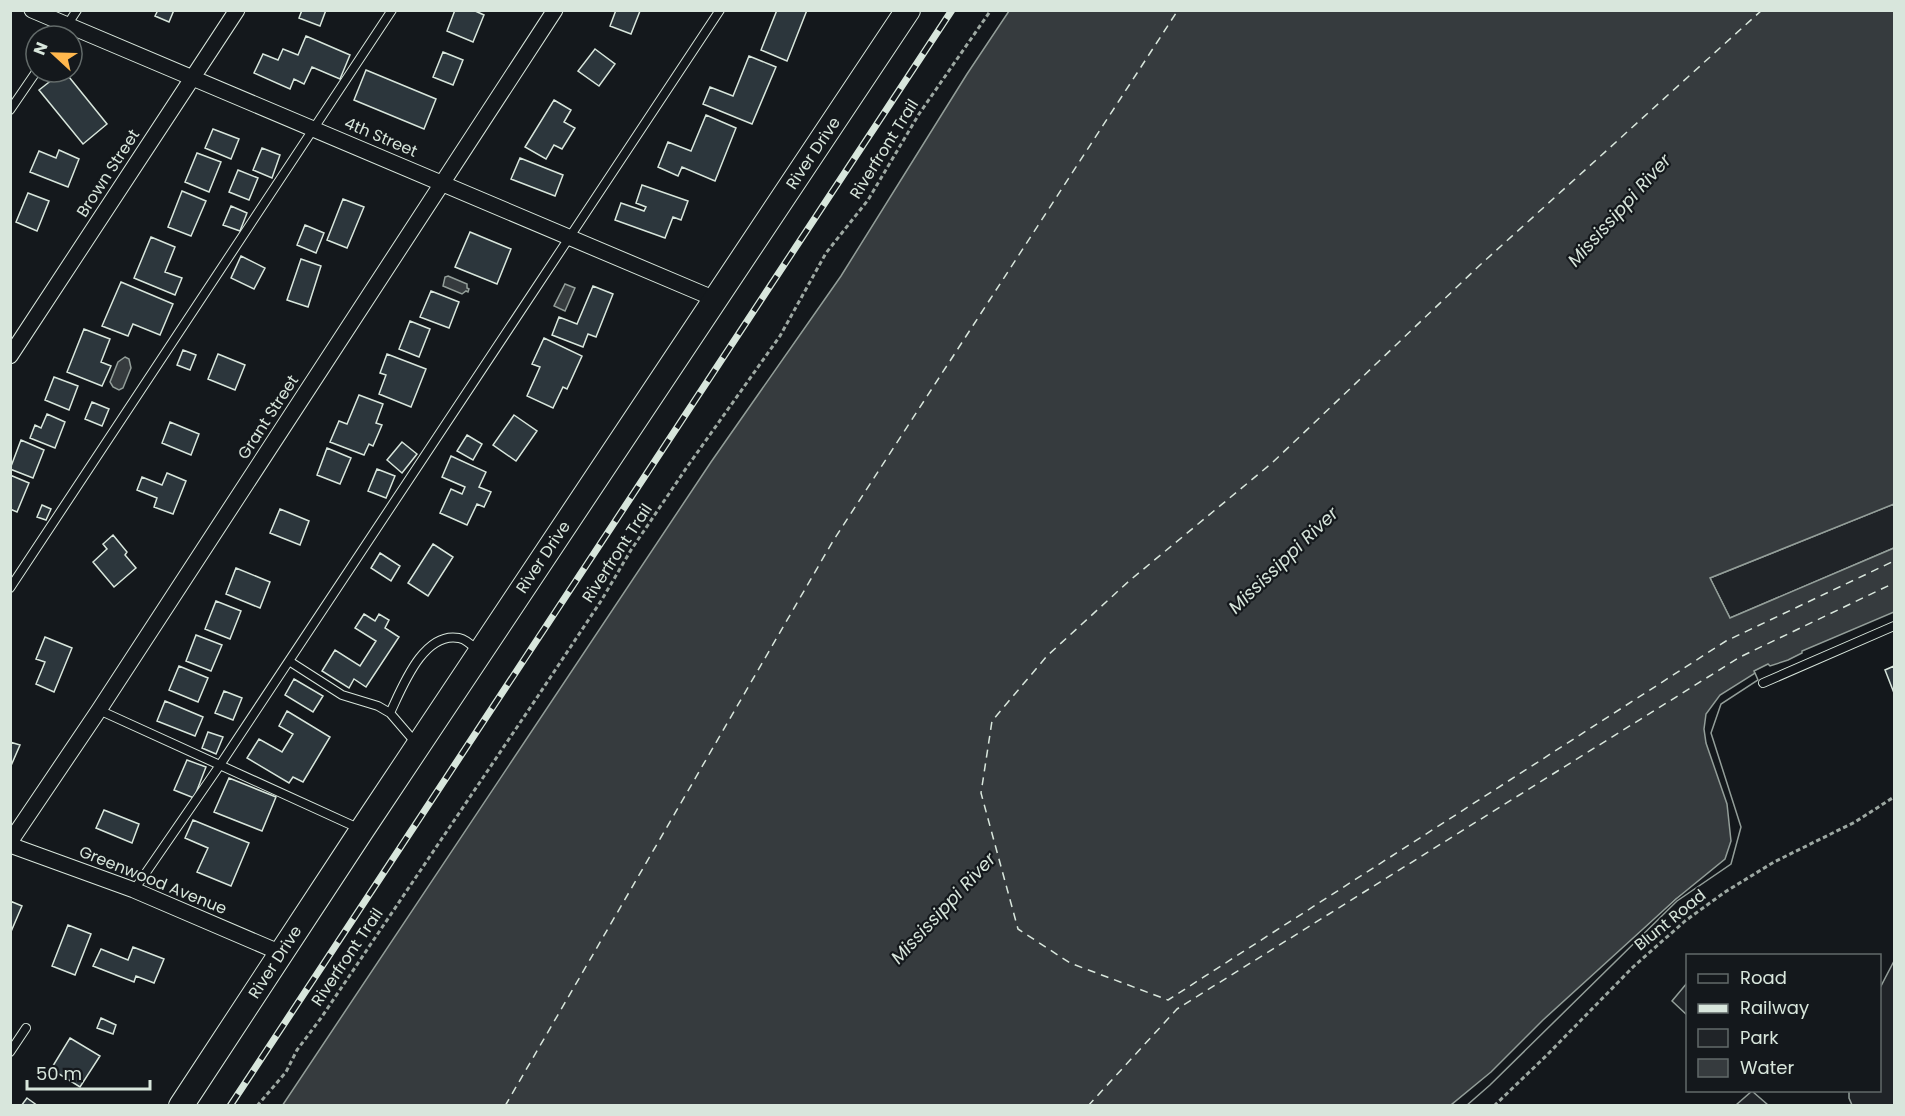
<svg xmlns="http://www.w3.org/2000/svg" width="1905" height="1116" viewBox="0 0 1905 1116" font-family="Poppins,sans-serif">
  <rect width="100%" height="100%" fill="#14181c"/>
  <!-- green -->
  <path fill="#202428" stroke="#939e99" stroke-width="1.5" d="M 1894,504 L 1894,548 L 1730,618 L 1710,578 Z
    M 1894,961 L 1894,1105 L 1852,1105 L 1849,1098 L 1849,1091 L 1880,1090 L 1880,988 Z
    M 1687,983 L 1687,1015 L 1672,1001 Z
    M 1752,1091 L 1768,1105 L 1736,1105 Z"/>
  <!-- water -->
  <path fill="#363b3e" stroke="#939e99" stroke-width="1.5" d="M 1009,11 L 1894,11 L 1894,504 L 1710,578 L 1730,618 L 1894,548 L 1894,612 L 1802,651 L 1802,653 L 1788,660 L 1770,666 L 1768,664 L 1754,671 L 1756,678 L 1719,702 L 1708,733 L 1738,828 L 1728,862 L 1676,899 L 1461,1105 L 282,1106 L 711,462 L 841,276 L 967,74 Z
    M 448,276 L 467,284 L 467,288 L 469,289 L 468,292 L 466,291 L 462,294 L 443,286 L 445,277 Z
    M 565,284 L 575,288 L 565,311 L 554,306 Z
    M 125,357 L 129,359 L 131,368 L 123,388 L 119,390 L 113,387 L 110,382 L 118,362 Z"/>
  <!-- pier -->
  <path fill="#14181c" stroke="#939e99" stroke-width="1.5" d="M 1755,673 L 1758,680 L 1721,704 L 1711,733 L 1741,827 L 1731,864 L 1677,901 L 1490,1085 L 1466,1106 L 1451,1105 L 1491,1072 L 1543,1020 L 1676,899 L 1725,859 L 1731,841 L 1727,804 L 1706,743 L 1704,729 L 1706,714 L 1720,695 Z"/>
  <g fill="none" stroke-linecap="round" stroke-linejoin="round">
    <!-- ferry -->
    <path stroke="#d8e6dc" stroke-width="1.5" stroke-dasharray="8 6" stroke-linecap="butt" d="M 1762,10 L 1480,265 L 1272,463 L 1129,581 L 1047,656 L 992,721 L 981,793 L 1018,929 L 1070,963 L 1168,1000 L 1726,641 L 1894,561
      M 505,1106 L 833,541 L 1178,10
      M 1088,1106 L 1177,1009 L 1740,657 L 1894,583"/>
  </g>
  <!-- building -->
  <path fill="#2c363c" stroke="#d8e6dc" stroke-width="1.5" d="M 158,10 L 174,10 L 169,22 L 155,16 Z
    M 302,10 L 326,10 L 320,26 L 299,18 Z
    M 455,10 L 473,10 L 484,15 L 473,42 L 447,31 Z
    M 616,10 L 640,11 L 631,34 L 610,26 Z
    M 777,10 L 807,10 L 787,61 L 761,50 Z
    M 306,36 L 350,55 L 340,79 L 312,67 L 304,84 L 294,79 L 290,89 L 254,73 L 263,54 L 278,60 L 283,49 L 298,55 Z
    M 595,49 L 615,64 L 599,86 L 578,71 Z
    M 443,52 L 463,60 L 453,85 L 433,77 Z
    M 749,56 L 776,67 L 752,124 L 703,104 L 710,87 L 733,96 Z
    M 366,70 L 436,99 L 424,129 L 354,100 Z
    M 62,72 L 65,72 L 107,124 L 83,144 L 39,90 Z
    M 554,100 L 571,110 L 564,122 L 575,128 L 562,149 L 554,145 L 546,159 L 525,147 Z
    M 706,115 L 736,128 L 715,181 L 682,167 L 678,176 L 658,167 L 668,142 L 691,151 Z
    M 213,129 L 239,139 L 231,159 L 205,148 Z
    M 262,148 L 280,155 L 272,178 L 253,170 Z
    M 59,150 L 79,159 L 68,187 L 30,172 L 39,151 L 56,158 Z
    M 197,153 L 221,162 L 209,192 L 185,182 Z
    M 520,158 L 563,175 L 555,196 L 511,179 Z
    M 238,170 L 258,178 L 249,200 L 229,192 Z
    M 642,185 L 688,201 L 681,220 L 673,217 L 665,238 L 615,220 L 621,203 L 644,211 L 646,207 L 636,203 Z
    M 182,191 L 206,201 L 191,236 L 168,227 Z
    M 28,193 L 49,201 L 37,231 L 16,222 Z
    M 343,199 L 364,207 L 347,248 L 327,240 Z
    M 231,206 L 247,213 L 240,231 L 223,225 Z
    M 305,225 L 324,233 L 316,253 L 297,245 Z
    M 470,232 L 511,249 L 497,284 L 455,267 Z
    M 151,237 L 175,247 L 165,272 L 182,278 L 175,295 L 134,278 Z
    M 241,256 L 265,268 L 254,289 L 231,278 Z
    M 301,259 L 321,266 L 308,307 L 287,300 Z
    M 121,282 L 173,304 L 160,335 L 133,324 L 128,336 L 102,326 Z
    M 593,286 L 613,294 L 596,337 L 588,334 L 583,347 L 552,335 L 559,317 L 577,324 Z
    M 431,291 L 459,302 L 449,328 L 420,317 Z
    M 410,321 L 430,329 L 419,357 L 399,349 Z
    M 84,329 L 110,339 L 101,362 L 111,366 L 102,386 L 67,372 Z
    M 544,338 L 582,356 L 567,389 L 563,387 L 553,408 L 527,396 L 540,367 L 532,364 Z
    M 183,350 L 196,355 L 190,370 L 177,365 Z
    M 218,354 L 245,365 L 235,390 L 208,379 Z
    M 387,354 L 426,369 L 411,407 L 379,394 L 386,375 L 380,373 Z
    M 54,377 L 78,386 L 69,410 L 45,400 Z
    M 359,395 L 383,404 L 376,423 L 382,425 L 373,446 L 369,444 L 364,455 L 330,442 L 339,421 L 347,424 Z
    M 92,402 L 109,409 L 102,426 L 85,419 Z
    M 47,414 L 65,422 L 55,448 L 30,438 L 35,425 L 41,428 Z
    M 514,415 L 537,431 L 516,461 L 493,445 Z
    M 170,422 L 199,434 L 191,455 L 162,443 Z
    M 467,435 L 482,444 L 473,460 L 457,451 Z
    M 21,440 L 44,450 L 33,478 L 10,469 Z
    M 402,442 L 417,454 L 402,473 L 387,460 Z
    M 327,448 L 351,458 L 340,484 L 317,475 Z
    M 451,456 L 486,472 L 479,487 L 491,492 L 484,507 L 477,504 L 467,525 L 440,513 L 451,489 L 462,494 L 465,487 L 442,477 Z
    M 377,469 L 395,476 L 386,498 L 368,491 Z
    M 167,473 L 186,481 L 173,514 L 154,507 L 157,498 L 137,490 L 142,477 L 162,485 Z
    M 10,475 L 29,483 L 17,512 L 10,509 Z
    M 42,505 L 51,509 L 46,520 L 37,517 Z
    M 280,509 L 309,521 L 300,545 L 270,533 Z
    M 113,535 L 127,552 L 125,555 L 136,568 L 114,587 L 93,562 L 107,549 L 103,544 Z
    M 433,544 L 453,557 L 428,596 L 408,583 Z
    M 380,553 L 400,566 L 391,581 L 371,568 Z
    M 236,568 L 270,582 L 260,608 L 226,594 Z
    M 216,601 L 241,611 L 230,639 L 205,629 Z
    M 364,614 L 375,621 L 379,614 L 389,620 L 385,628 L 399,637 L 366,687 L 354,679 L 349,688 L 322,671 L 335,650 L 360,666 L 376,641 L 355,628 Z
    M 196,635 L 222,645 L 211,671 L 186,661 Z
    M 45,637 L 72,648 L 54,692 L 36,684 L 45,662 L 36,659 Z
    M 179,666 L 208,678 L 198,702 L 169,690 Z
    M 1894,666 L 1894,693 L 1885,670 Z
    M 294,679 L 323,696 L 313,712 L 285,695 Z
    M 224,691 L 242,698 L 233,720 L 215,713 Z
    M 165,701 L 203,717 L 195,736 L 157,721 Z
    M 287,711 L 330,737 L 303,782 L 293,777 L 289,783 L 247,758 L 259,739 L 282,752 L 293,734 L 279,726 Z
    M 208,732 L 223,737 L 216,754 L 202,748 Z
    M 10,742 L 20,745 L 10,768 Z
    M 187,760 L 206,767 L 194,798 L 174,790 Z
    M 229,778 L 276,797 L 262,831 L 214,812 Z
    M 104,810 L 139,824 L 132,843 L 96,828 Z
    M 193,820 L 249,843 L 231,886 L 197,872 L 208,848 L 185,838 Z
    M 10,901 L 22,906 L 10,934 Z
    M 68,925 L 91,934 L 75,975 L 52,966 Z
    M 133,947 L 164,959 L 154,983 L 136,976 L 134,982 L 93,966 L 101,949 L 128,960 Z
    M 101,1018 L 116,1025 L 113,1034 L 97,1028 Z
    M 70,1038 L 100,1056 L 80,1087 L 51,1069 Z
    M 27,1098 L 38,1106 L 21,1106 Z"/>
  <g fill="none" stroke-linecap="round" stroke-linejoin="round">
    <defs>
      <path id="service" d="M 60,36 L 77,10
        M 10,110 L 36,72
        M 10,588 L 392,10
        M 289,661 L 342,695 L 378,706 L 390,713 L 415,742
        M 1763,683 L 1894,626
        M 99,710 L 358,828
        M 390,713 C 402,688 423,631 459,638 C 465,639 473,646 478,651
        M 134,890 L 220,765 L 720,10
        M 10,1052 L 26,1028"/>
      <path id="minor" d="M 32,10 L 715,299
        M 10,356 L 237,10
        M 10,842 L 99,710 L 555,10
        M 10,845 L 134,890 L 281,953"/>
      <path id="primary" d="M 181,1106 L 362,830 L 908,10"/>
    </defs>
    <!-- service casing -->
    <use href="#service" stroke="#d8e6dc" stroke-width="10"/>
    <!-- minor casing -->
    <use href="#minor" stroke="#d8e6dc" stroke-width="17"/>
    <!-- primary casing -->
    <use href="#primary" stroke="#d8e6dc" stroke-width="26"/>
    <!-- path -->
    <path stroke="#9da8a2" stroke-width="3" stroke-dasharray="4.5 3" stroke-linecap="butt" d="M 257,1106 L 286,1072 L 297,1050 L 321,1018 L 538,696 L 601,601 L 631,550 L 687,467 L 780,336 L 826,253 L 868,200 L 919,114 L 991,10
      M 1494,1106 L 1547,1055 L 1633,967 L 1685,921 L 1725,892 L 1774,862 L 1855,822 L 1894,797"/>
    <!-- service -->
    <use href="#service" stroke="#14181c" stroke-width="8"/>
    <!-- minor -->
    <use href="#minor" stroke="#14181c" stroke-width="15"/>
    <!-- primary -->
    <use href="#primary" stroke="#14181c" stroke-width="24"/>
    <defs>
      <path id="rail" d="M 230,1106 L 952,10"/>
    </defs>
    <!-- rail casing -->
    <use href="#rail" stroke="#d8e6dc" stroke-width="7"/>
    <!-- rail -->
    <use href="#rail" stroke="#14181c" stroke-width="4.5" stroke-dasharray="14" stroke-linecap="butt"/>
  </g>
  <g text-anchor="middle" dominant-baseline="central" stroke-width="4.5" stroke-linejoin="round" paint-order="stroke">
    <!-- street labels -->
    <g font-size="16" fill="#d8e6dc" stroke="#14181c">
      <text transform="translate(381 137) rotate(23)">4th Street</text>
      <text transform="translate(884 149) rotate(-58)">Riverfront Trail</text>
      <text transform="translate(813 153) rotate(-56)">River Drive</text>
      <text transform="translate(108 173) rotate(-57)">Brown Street</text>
      <text transform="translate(268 417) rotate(-57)">Grant Street</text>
      <text transform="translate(617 553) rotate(-57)">Riverfront Trail</text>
      <text transform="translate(543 557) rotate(-56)">River Drive</text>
      <text transform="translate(153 880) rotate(22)">Greenwood Avenue</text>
      <text transform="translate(1670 920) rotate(-39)">Blunt Road</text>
      <text transform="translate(347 957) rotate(-56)">Riverfront Trail</text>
      <text transform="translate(275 962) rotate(-57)">River Drive</text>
    </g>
    <!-- water labels -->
    <g font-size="18" font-style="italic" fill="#d8e6dc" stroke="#14181c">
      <text transform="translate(1619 210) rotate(-48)">Mississippi River</text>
      <text transform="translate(1283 560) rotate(-44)">Mississippi River</text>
      <text transform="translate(943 908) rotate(-47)">Mississippi River</text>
    </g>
  </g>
  <!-- border -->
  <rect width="1905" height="1116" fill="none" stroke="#d8e6dc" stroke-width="24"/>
  <!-- legend -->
  <rect x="1686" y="954" width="195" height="138" fill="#14181c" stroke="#626a69" stroke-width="1.5"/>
  <rect x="1698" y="974" width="30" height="9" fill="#14181c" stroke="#626a69" stroke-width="1.5"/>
  <text x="1740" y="984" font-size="18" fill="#d8e6dc">Road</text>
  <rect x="1698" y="1004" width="30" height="9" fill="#d8e6dc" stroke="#626a69" stroke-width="1.5"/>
  <text x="1740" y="1014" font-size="18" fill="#d8e6dc">Railway</text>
  <rect x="1698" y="1029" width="30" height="18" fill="#202428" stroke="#626a69" stroke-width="1.5"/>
  <text x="1740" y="1044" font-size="18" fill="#d8e6dc">Park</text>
  <rect x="1698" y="1059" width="30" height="18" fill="#363b3e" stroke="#626a69" stroke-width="1.5"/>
  <text x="1740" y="1074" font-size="18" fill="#d8e6dc">Water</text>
  <!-- north arrow -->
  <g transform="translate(54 54) rotate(292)"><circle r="28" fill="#14181c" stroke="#626a69" stroke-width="1.5"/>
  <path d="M0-4.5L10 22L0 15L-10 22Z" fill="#ffb74d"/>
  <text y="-9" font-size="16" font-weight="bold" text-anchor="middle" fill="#d8e6dc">N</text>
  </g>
  <!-- scale -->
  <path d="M27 1080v9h123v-9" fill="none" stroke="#d8e6dc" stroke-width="3"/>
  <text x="36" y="1080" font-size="18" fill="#d8e6dc" stroke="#14181c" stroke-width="4.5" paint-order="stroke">50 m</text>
</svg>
